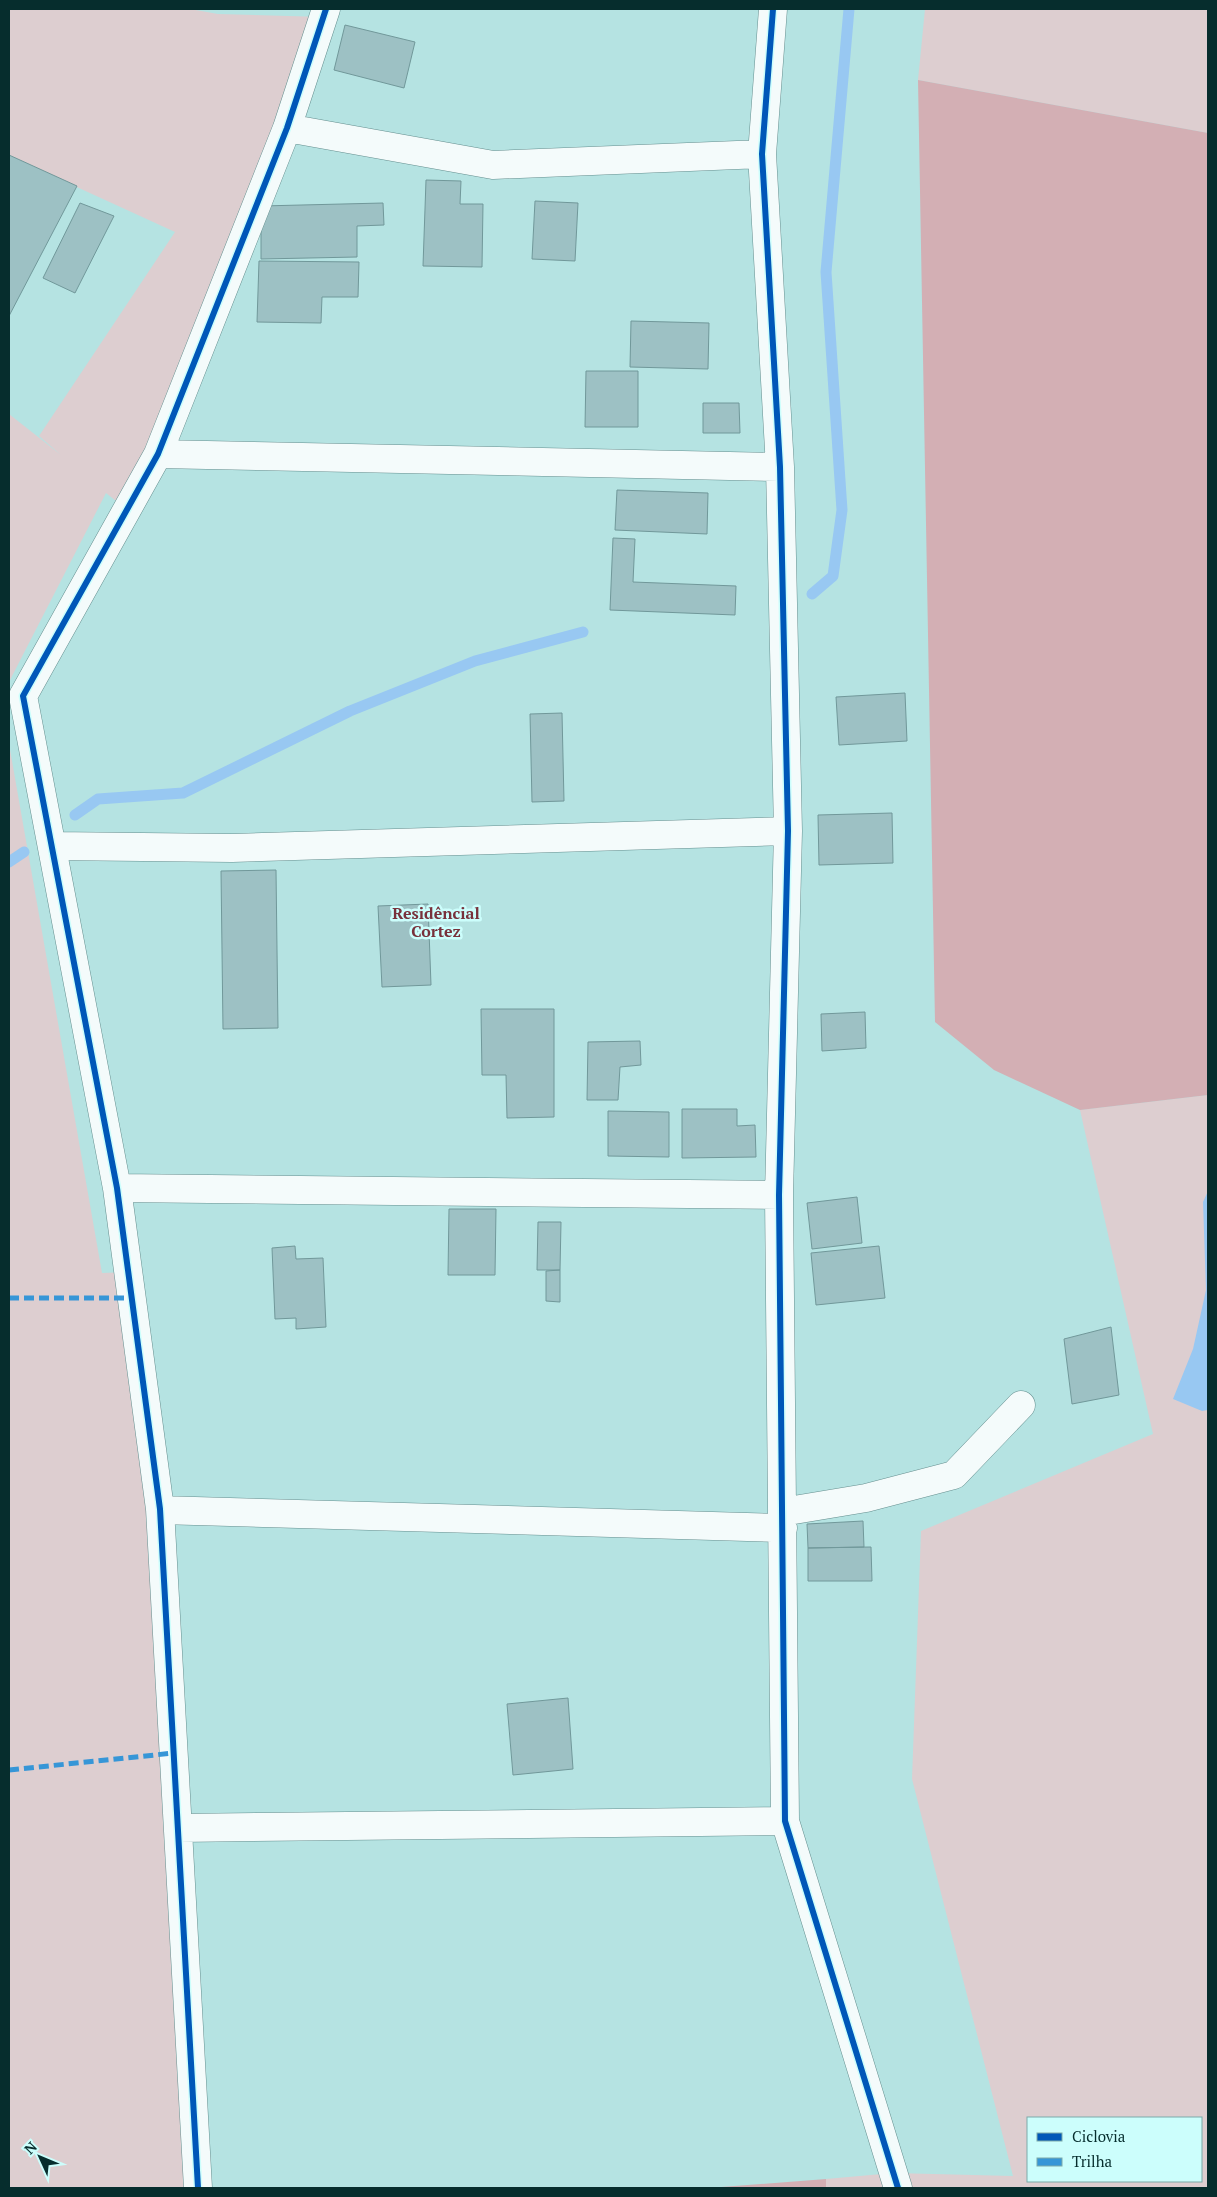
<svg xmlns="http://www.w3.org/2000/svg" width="1217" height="2197" viewBox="0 0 1217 2197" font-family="'PT Serif',serif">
  <rect width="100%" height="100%" fill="#b5e3e2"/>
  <!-- green -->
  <path fill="#ddced0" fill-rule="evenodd" d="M 9,9 L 190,9 L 218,14 L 323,17 L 126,509 L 106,493 L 9,682 L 9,414 L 61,455 L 39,436 L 175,232 L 9,156 Z
    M 925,9 L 1208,9 L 1208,133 L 918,80 Z
    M 9,744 L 102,1273 L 129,1272 L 198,2188 L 9,2188 Z
    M 1208,1095 L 1208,2188 L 826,2188 L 826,2179 L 893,2173 L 1013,2176 L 912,1779 L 921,1531 L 1153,1434 L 1080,1110 ZM 1028,2118 L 1201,2118 L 1201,2181 L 1028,2181 Z"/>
  <!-- forest -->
  <path fill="#d3afb4" d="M 918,80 L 1208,133 L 1208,1095 L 1080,1110 L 994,1070 L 935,1022 Z
    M 826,2179 L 826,2188 L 708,2188 Z"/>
  <!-- water -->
  <path fill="#98c8f2" d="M 1208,1191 L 1208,1410 L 1202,1411 L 1173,1399 L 1193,1349 L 1206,1290 L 1203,1202 Z"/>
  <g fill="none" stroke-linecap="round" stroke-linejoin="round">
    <!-- stream -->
    <path stroke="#98c8f2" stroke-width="11" d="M 812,594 L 833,576 L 842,510 L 826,272 L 849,9
      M 75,815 L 98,799 L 183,793 L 350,711 L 475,661 L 583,632
      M 9,862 L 24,852"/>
  </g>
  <!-- building -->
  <path fill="#9dc1c4" stroke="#71989a" d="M 345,25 L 415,42 L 404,88 L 334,70 Z
    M 9,155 L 77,186 L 9,316 Z
    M 426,180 L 461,181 L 460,204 L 483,204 L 482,267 L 423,266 Z
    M 535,201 L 578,203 L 575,261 L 532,259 Z
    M 80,203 L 114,216 L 75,293 L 43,278 Z
    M 383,203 L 384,225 L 357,226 L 357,257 L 261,259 L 261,206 Z
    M 259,261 L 359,262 L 358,297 L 322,297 L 321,323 L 257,322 Z
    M 631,321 L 709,323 L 708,369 L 630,367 Z
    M 586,371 L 638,371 L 638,427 L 585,427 Z
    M 703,403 L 739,403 L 740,433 L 703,433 Z
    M 617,490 L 708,493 L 707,534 L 615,530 Z
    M 613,538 L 635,539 L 633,582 L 736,586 L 735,615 L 610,610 Z
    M 905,693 L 907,741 L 839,745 L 836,697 Z
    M 562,713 L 564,801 L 532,802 L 530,714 Z
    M 892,813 L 893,863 L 819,865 L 818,815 Z
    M 276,870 L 278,1028 L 223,1029 L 221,871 Z
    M 428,904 L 431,985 L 382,987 L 378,906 Z
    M 481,1009 L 554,1009 L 554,1117 L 507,1118 L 506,1075 L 482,1075 Z
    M 865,1012 L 866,1048 L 822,1051 L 821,1014 Z
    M 640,1041 L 641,1065 L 620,1067 L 618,1100 L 587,1100 L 588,1042 Z
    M 682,1109 L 737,1109 L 737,1126 L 755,1125 L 756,1157 L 682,1158 Z
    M 608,1111 L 669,1112 L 669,1157 L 608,1156 Z
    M 857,1197 L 862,1243 L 812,1249 L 807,1203 Z
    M 449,1209 L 496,1209 L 495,1275 L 448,1275 Z
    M 538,1222 L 561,1222 L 560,1270 L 537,1270 Z
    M 295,1246 L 296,1259 L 323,1258 L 326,1327 L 296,1329 L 296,1318 L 275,1319 L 272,1248 Z
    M 879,1246 L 885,1298 L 816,1305 L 811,1253 Z
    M 560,1270 L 560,1302 L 546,1301 L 546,1271 Z
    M 1111,1327 L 1119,1395 L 1072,1404 L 1064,1339 Z
    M 863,1521 L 864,1547 L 808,1548 L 807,1524 Z
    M 871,1547 L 872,1581 L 808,1581 L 808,1548 Z
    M 568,1698 L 573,1769 L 513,1775 L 507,1704 Z"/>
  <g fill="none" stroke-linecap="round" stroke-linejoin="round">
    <defs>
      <path id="minor" d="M 773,9 L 762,154 L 780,467 L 788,831 L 779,1195 L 785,1821 L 898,2188
        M 287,128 L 493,165 L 762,154
        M 158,454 L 780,467
        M 52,846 L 232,848 L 788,831
        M 117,1188 L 779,1195
        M 160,1510 L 783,1528
        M 782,1512 L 866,1498 L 954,1475 L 1021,1405
        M 178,1828 L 785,1821
        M 198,2188 L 160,1509 L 117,1188 L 23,696 L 158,454 L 287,128 L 326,9"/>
    </defs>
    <!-- minor casing -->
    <use href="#minor" stroke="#658f8f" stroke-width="29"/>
    <!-- minor -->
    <use href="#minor" stroke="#f4fbfb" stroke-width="28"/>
    <!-- quiet -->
    <path stroke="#3696d7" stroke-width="5" stroke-dasharray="10 5" stroke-linecap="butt" d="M 9,1298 L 132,1298
      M 9,1770 L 174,1753"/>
    <defs>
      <path id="cycleway" d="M 773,9 L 762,154 L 780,467 L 788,831 L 779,1195 L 785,1821 L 898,2188
        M 198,2188 L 160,1509 L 117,1188 L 23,696 L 158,454 L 287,128 L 326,9"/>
    </defs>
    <!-- cycleway casing -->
    <use href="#cycleway" stroke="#ccfefc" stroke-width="9"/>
    <!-- cycleway -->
    <use href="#cycleway" stroke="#0057b8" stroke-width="6"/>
  </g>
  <g text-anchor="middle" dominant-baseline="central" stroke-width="5" stroke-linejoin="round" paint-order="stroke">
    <!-- neighbourhood labels -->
    <g font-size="16" font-weight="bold" fill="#78313b" stroke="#ccfefc">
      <text x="436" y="913">Residêncial<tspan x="436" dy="18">Cortez</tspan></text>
    </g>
  </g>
  <!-- border -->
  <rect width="1217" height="2197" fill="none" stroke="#062d2d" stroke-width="20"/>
  <!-- legend -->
  <rect x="1027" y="2117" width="175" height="65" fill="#ccfefc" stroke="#7daaa9"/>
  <rect x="1037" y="2133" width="25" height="8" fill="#0057b8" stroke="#7daaa9"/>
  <text x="1072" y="2142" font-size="15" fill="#062d2d">Ciclovia</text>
  <rect x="1037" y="2158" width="25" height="8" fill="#3696d7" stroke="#7daaa9"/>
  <text x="1072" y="2167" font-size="15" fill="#062d2d">Trilha</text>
  <!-- north arrow -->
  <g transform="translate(40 2157) rotate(314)" stroke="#ccfefc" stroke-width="4" paint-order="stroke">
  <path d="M0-4L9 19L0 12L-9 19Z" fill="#062d2d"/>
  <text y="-8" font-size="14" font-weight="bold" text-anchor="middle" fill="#062d2d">N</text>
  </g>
</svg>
